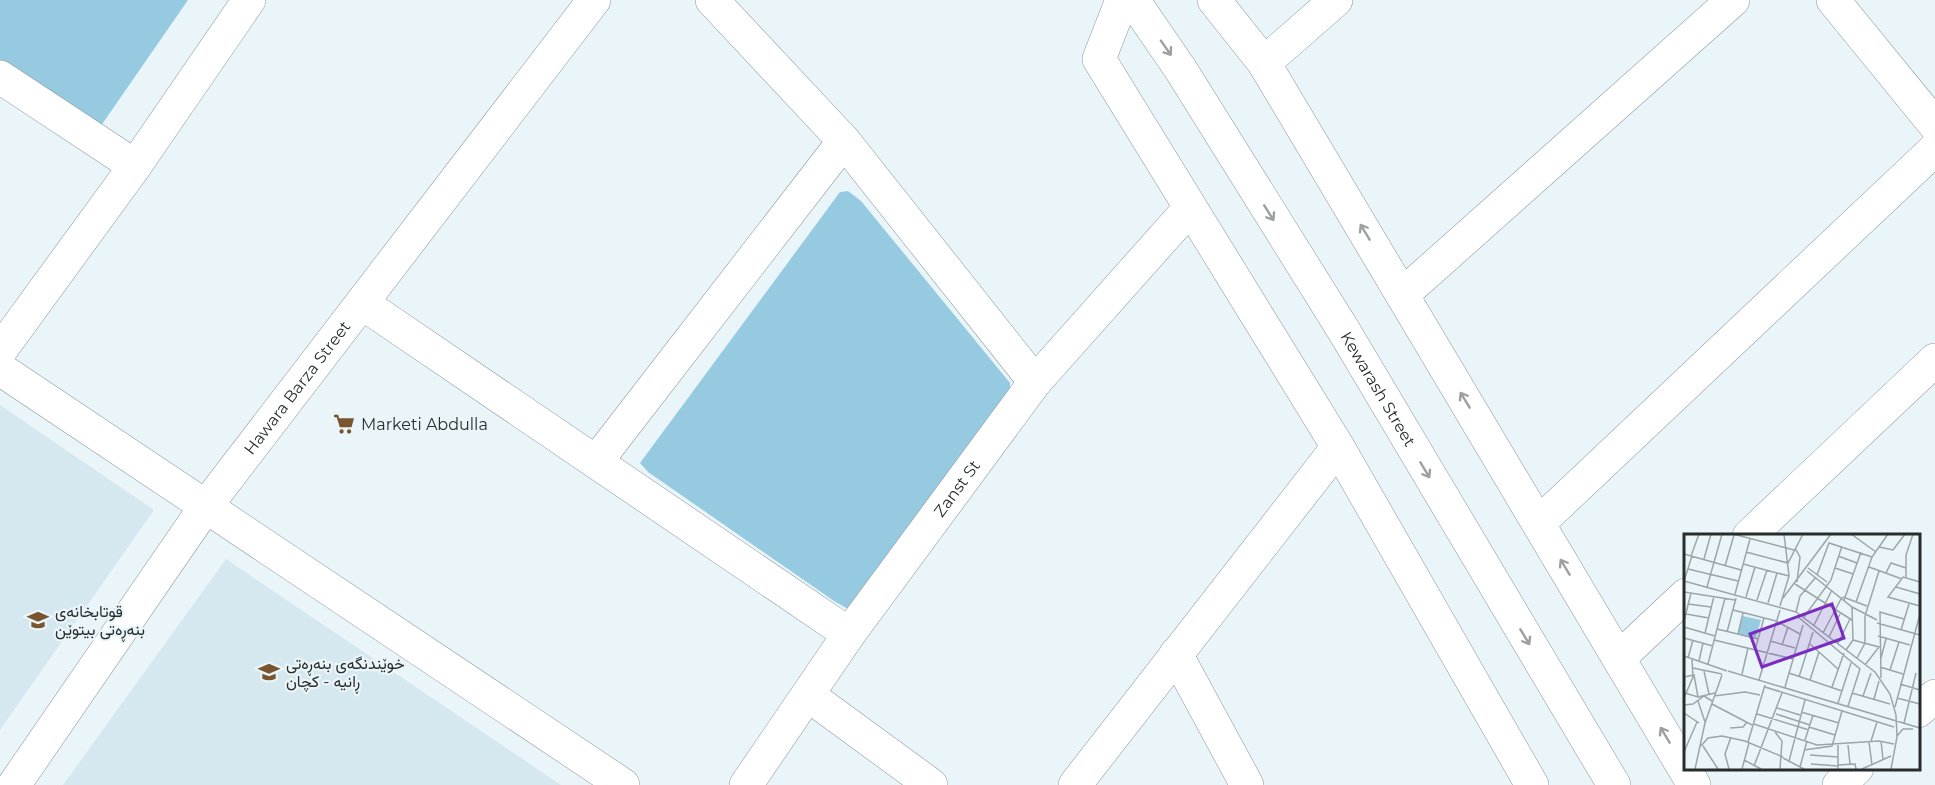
<svg xmlns="http://www.w3.org/2000/svg" width="1935" height="785" viewBox="0 0 1935 785" font-family="Montserrat,Vazirmatn,sans-serif">
  <rect width="100%" height="100%" fill="#eaf5f9"/>
  <!-- built -->
  <path fill="#d5e8f0" d="M 0,405 L 154,510 L 0,730 Z
    M 226,559 L 561,785 L 63,785 Z"/>
  <!-- green -->
  <path fill="#95cae0" d="M 0,0 L 188,0 L 98,130 L 0,63 Z
    M 848,191 L 861,201 L 1010,383 L 1010,391 L 848,609 L 834,601 L 648,472 L 640,463 L 840,192 Z"/>
  <g fill="none" stroke-linecap="round" stroke-linejoin="round">
    <defs>
      <g id="minor">
        <path d="M 712,0 L 844,141 L 1035,382"/>
        <path d="M 1122,0 L 1099,59 L 1338,447 L 1532,785"/>
        <path d="M 1833,0 L 1935,125"/>
        <path d="M 1264,63 L 1336,0"/>
        <path d="M 0,77 L 135,166"/>
        <path d="M 1402,295 L 1733,0"/>
        <path d="M 362,303 L 849,634"/>
        <path d="M 0,351 L 135,166 L 249,0"/>
        <path d="M 0,369 L 623,785"/>
        <path d="M 596,462 L 844,141"/>
        <path d="M 1539,523 L 1935,149"/>
        <path d="M 1749,536 L 1935,360"/>
        <path d="M 1176,654 L 1247,785"/>
        <path d="M 1619,658 L 1686,595"/>
        <path d="M 808,695 L 931,785"/>
        <path d="M 1918,711 L 1935,696"/>
        <path id="s1" d="M 14,785 L 206,506 L 594,0"/>
        <path id="s2" d="M 746,785 L 849,634 L 1035,382 L 1190,208"/>
        <path d="M 1075,785 L 1338,447"/>
        <path d="M 1839,785 L 1857,768"/>
      </g>
      <g id="secondary">
        <path id="s3" d="M 1133,0 L 1181,70 L 1344,331 L 1614,785"/>
        <path d="M 1214,0 L 1264,63 L 1694,785"/>
      </g>
    </defs>
    <!-- minor casing -->
    <use href="#minor" stroke="#8d969b" stroke-width="34"/>
    <!-- secondary casing -->
    <use href="#secondary" stroke="#8d969b" stroke-width="34"/>
    <!-- minor -->
    <use href="#minor" stroke="#fff" stroke-width="33"/>
    <!-- secondary -->
    <use href="#secondary" stroke="#fff" stroke-width="33"/>
  </g>
  <!-- one-way arrows -->
  <defs><path id="oneway-shaft" d="M-6 0H5M1.5-3L5.5 0L1.5 3" fill="none" stroke-width="1.6" stroke-linecap="round" stroke-linejoin="round" transform="scale(1.5)"/></defs>
  <g stroke="#9ea0a0">
    <use href="#oneway-shaft" transform="translate(1166 48) rotate(55)"/>
    <use href="#oneway-shaft" transform="translate(1269 213) rotate(58)"/>
    <use href="#oneway-shaft" transform="translate(1365 232) rotate(-121)"/>
    <use href="#oneway-shaft" transform="translate(1465 400) rotate(-121)"/>
    <use href="#oneway-shaft" transform="translate(1425 470) rotate(59)"/>
    <use href="#oneway-shaft" transform="translate(1565 567) rotate(-121)"/>
    <use href="#oneway-shaft" transform="translate(1525 637) rotate(59)"/>
    <use href="#oneway-shaft" transform="translate(1665 735) rotate(-121)"/>
  </g>
  <!-- icons -->
  <defs>
    <symbol id="supermarket-bare" viewBox="-9 -9 18 18"><path d="M-6-5.5h2.5l.6 2H6L4.5 2H-2.5L-4.4-4H-6ZM-1.5 3.2a1.3 1.3 0 1 0 .1 0ZM3 3.2a1.3 1.3 0 1 0 .1 0Z" fill="#78552e" stroke="#eaf5f9" stroke-width="2.5" paint-order="stroke"/></symbol>
    <symbol id="school-bare" viewBox="-9 -9 18 18"><path d="M0-5L7-2L0 1L-7-2ZM-4 1L0 2.5L4 1V4Q0 6-4 4Z" fill="#78552e" stroke="#eaf5f9" stroke-width="2.5" paint-order="stroke"/></symbol>
  </defs>
  <g fill-rule="evenodd">
    <use href="#supermarket-bare" x="329" y="409" width="30" height="30"/>
    <use href="#school-bare" x="23" y="605" width="30" height="30"/>
    <use href="#school-bare" x="254" y="657" width="30" height="30"/>
  </g>
  <g text-anchor="middle" dominant-baseline="central" stroke-width="4.5" stroke-linejoin="round" paint-order="stroke">
    <!-- street labels -->
    <g font-size="16" fill="#282c2d" stroke="#eaf5f9">
      <text stroke="none"><textPath href="#s1" startOffset="488">Hawara Barza Street</textPath></text>
      <text stroke="none"><textPath href="#s3" startOffset="460">Kewarash Street</textPath></text>
      <text stroke="none"><textPath href="#s2" startOffset="364">Zanst St</textPath></text>
    </g>
    <!-- poi labels -->
    <g font-size="16" fill="#282c2d" stroke="#eaf5f9" text-anchor="start">
      <text x="361" y="424">Marketi Abdulla</text>
      <text x="55" y="611">قوتابخانەی<tspan x="55" dy="18">بنەڕەتی بیتوێن</tspan></text>
      <text x="286" y="663">خوێندنگەی بنەڕەتی<tspan x="286" dy="18">ڕانیە - کچان</tspan></text>
    </g>
  </g>
  <!-- overview -->
  <g transform="translate(1684 534)">
    <rect width="236" height="236" fill="#eaf5f9"/>
    <path d="M 59,82 L 77,86 L 72,104 L 54,100 Z" fill="#95cae0"/>
    <path fill="none" stroke="#9ca5a7" stroke-width="1.5" d="M 49,0 L 110,16M 167,0 L 192,18M 195,13 L 209,16 L 221,0M 111,14 L 116,23 L 113,48M 62,18 L 104,29 L 119,0M 0,20 L 57,36M 7,22 L 15,0M 154,22 L 173,29M 20,25 L 27,0M 59,30 L 105,42M 41,32 L 50,1M 185,33 L 218,45M 124,34 L 143,48M 151,34 L 169,40M 4,35 L 54,47M 123,37 L 168,73 L 193,86M 202,39 L 207,29 L 222,34M 133,41 L 145,9 L 188,23M 222,44 L 222,21 L 229,0M 0,47 L 8,22M 0,47 L 112,78 L 191,138 L 206,160 L 212,181 L 213,203 L 207,235M 236,48 L 219,43 L 204,63 L 236,72M 111,50 L 168,86M 23,53 L 38,0M 212,53 L 236,60M 0,58 L 51,66M 51,60 L 66,5M 62,63 L 71,33M 159,63 L 183,72M 99,64 L 147,0M 73,66 L 83,36M 160,66 L 177,18M 172,68 L 188,23 L 204,0M 84,69 L 93,39M 4,70 L 27,73M 96,72 L 105,42 L 100,0M 49,76 L 92,87 L 116,100M 112,78 L 116,62 L 132,43M 2,80 L 25,84M 113,82 L 176,135 L 164,172M 120,83 L 147,46 L 158,12M 0,87 L 7,59M 193,89 L 236,101M 130,91 L 148,56M 0,93 L 31,102M 33,95 L 74,105M 217,96 L 225,70M 43,98 L 52,64M 21,99 L 30,62M 139,99 L 158,63M 54,100 L 59,79M 194,102 L 226,111M 145,103 L 156,80M 0,104 L 29,112M 30,106 L 109,125M 169,106 L 195,113 L 181,131M 86,107 L 111,114M 154,109 L 166,85M 126,110 L 154,135M 98,111 L 104,93M 71,116 L 80,84M 162,116 L 169,106 L 168,73M 0,122 L 43,137M 4,124 L 9,106M 173,124 L 181,109 L 181,82 L 195,37M 197,124 L 202,105M 15,127 L 19,109M 24,130 L 41,64M 196,133 L 219,140M 9,134 L 38,140M 206,136 L 215,108M 20,137 L 25,160M 44,137 L 236,194M 105,139 L 158,157M 58,140 L 64,114M 0,143 L 10,141 L 14,163M 115,143 L 129,98M 197,144 L 196,78 L 220,85M 75,146 L 96,76M 126,146 L 135,118M 216,150 L 236,156M 81,153 L 210,193M 101,153 L 119,91M 148,153 L 160,119M 1,159 L 14,163 L 31,159M 168,159 L 206,170M 30,162 L 61,158 L 76,161M 179,162 L 187,139M 0,164 L 9,143 L 8,125M 213,164 L 236,170M 190,165 L 195,147M 14,167 L 21,188M 154,169 L 167,129M 28,170 L 68,191M 0,171 L 9,170 L 20,162 L 28,167M 211,173 L 236,80M 93,174 L 116,181M 117,178 L 155,189M 0,179 L 15,189M 73,180 L 125,196M 92,180 L 126,191M 220,189 L 232,139M 70,190 L 133,211 L 195,207 L 210,210M 125,193 L 151,201M 46,194 L 59,193 L 63,188M 91,198 L 98,207 L 96,235M 213,202 L 219,195 L 229,195M 121,206 L 129,181M 187,207 L 193,188M 197,207 L 199,225M 64,208 L 81,151M 185,208 L 188,231M 154,211 L 154,235M 164,211 L 166,230M 17,212 L 24,204 L 38,202 L 61,207 L 99,223M 19,212 L 34,235M 120,216 L 148,212 L 158,177M 0,218 L 13,188M 126,221 L 154,223M 99,224 L 120,235M 60,226 L 77,235M 105,227 L 121,166M 127,230 L 154,232M 154,231 L 171,230 L 172,235M 70,232 L 98,159M 116,233 L 123,207M 11,235 L 21,189 L 38,141M 45,235 L 41,220 L 47,203M 58,235 L 65,209M 178,235 L 207,222"/>
    <path fill="#7b2cbf" fill-opacity="0.15" stroke="#7b2cbf" stroke-width="3" d="M 148,70 L 160,104 L 78,133 L 66,100 Z"/>
    <rect width="236" height="236" fill="none" stroke="#282c2d" stroke-width="3"/>
  </g>
</svg>
